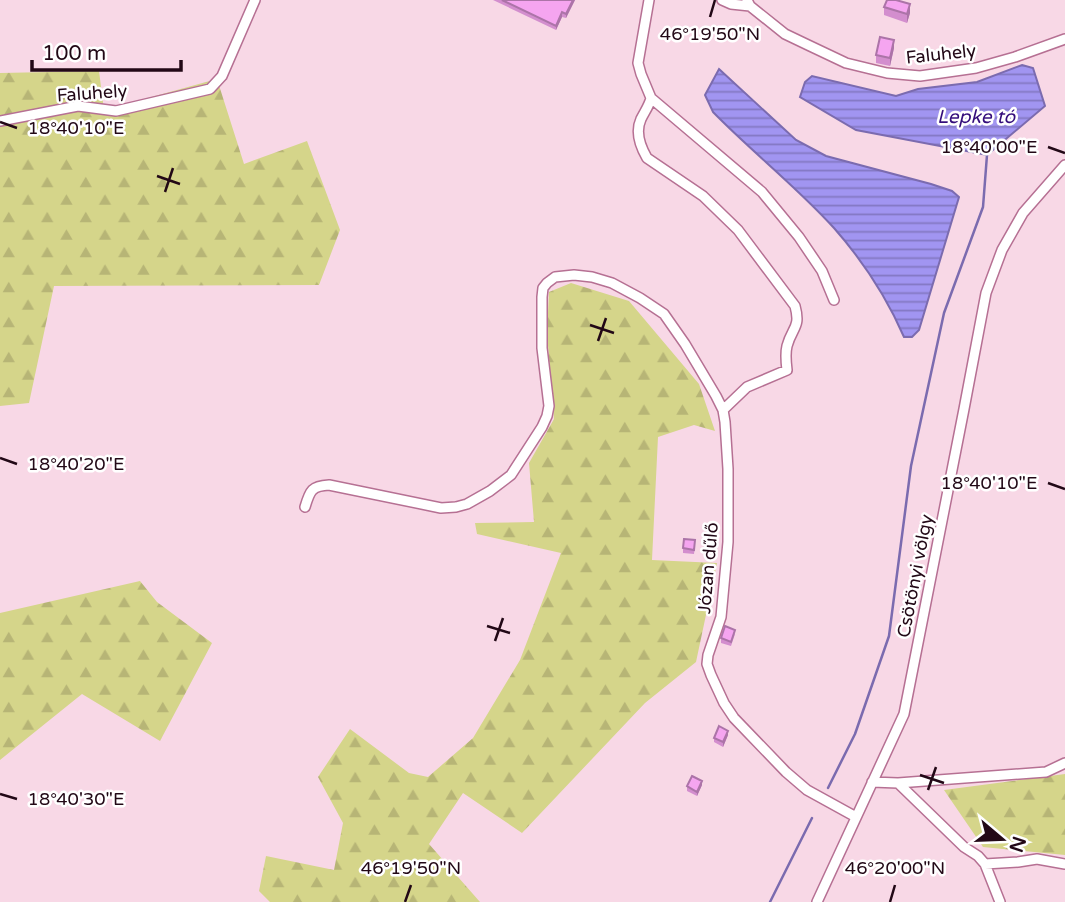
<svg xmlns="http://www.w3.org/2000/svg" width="1065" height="902" viewBox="0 0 1065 902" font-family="'Varela Round',sans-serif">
  <defs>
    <pattern id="forest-firs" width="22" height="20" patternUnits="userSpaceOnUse" patternTransform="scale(1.75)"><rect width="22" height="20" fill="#d5d58a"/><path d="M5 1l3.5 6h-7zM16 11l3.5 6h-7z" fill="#b7b576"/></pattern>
    <pattern id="water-rules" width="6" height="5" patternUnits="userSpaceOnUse" patternTransform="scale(1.75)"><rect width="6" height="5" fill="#a195f1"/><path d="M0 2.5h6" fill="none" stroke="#8378c2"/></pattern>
  </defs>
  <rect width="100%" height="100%" fill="#f8d8e6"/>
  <!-- forest -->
  <path fill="url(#forest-firs)" d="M 99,71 L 104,110 L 217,79 L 244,164 L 307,141 L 340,230 L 319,285 L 54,286 L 29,403 L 0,406 L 0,73 Z
    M 571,283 L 629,301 L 699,384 L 715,431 L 694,425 L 658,437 L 652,560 L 717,563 L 696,662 L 645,703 L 522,833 L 463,793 L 429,844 L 480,902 L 270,902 L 259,891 L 266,856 L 334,870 L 343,823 L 318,777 L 350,729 L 409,773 L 428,777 L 473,738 L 520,660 L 561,553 L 477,534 L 475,523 L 534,522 L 529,463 L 554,419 L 547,333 L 549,292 Z
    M 140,581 L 157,602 L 212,643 L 160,741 L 82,694 L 0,760 L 0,613 Z
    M 1065,774 L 1065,855 L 983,847 L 944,790 Z"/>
  <!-- water -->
  <path fill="url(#water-rules)" stroke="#7b6baf" stroke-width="2" d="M 1022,65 L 1033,68 L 1045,106 L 987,155 L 856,130 L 800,97 L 805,82 L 812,76 L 896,96 L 918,89 L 977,82 Z
    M 719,69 L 796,140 L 826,156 L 931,184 L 952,191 L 959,197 L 919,330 L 912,337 L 904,337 C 887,298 863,261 834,228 C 797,187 752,152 713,112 L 705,95 Z"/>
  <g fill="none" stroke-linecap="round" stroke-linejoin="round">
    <!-- stream -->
    <path stroke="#7b6baf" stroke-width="2.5" d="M 828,788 L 855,734 L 889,636 L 911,466 L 944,313 L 983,207 L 987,155
      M 770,902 L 812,818"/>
    <defs>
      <path id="minor" d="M 649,0 L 638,63 L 641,74 L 651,98 L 762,192 L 799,237 L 822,271 L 834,300
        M 722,0 L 731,4 L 750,6
        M 747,0 L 750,6 L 785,34 L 808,45 L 846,63 L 887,73 L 920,76 L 976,68 L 1015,57 L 1065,39
        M 651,98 C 649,106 645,111 641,119 C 635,132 640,146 647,158 L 703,196 L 738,230 L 795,306 C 801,328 792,327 787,346 C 785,354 786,362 787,370 L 747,387 L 723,410
        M 0,121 L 78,106 L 116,111 L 210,89 L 222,76 L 255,0
        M 305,507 C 310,490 312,486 329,485 L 441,508 L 456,507 L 467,504 L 490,491 L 511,475 L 542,427 L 547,416 L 549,406 L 542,348 L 542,297 L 543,288 L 547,283 L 555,277 L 574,275 L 592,277 L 612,283 L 640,298 L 664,314 L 685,344 L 716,396 L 723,410 L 725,422 L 728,469 L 728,542 L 721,617 L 708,655 L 707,664 L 711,675 L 724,703 L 734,718 L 786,772 L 807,790 L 856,817
        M 872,782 L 898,783 L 1046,772 L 1065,763
        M 898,783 L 964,847 L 978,856 L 985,864 L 1000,902
        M 985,864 L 1018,862 L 1037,859 L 1065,864
        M 817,902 L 904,714 L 964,409 L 986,293 L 1002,250 L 1023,213 L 1065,165"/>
    </defs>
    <!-- minor casing -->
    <use href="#minor" stroke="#b67093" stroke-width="12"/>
    <!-- minor -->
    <use href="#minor" stroke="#fff" stroke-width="9"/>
  </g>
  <!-- wall -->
  <path fill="#d38ece" d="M 493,0 L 575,0 L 566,18 L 562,17 L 556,30 Z
    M 884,7 L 910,13 L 907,23 L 884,15 Z
    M 894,48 L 890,66 L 876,63 L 876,55 Z
    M 695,544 L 694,554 L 683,553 L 683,548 Z
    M 735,634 L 731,646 L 721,643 L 721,638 Z
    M 728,735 L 723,747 L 714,742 L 714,738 Z
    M 702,785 L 697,796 L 687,791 L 687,786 Z"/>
  <!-- shaded-wall -->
  <path fill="#ac74a8" d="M 573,0 L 575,0 L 566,18 L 566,14 Z
    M 910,4 L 910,13 L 907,23 L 907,14 Z
    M 562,12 L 562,17 L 556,30 L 556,26 Z
    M 894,40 L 894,48 L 890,66 L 890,58 Z
    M 728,731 L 728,735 L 723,747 L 723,742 Z
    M 702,781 L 702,785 L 697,796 L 697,792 Z"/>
  <!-- building -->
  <path fill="#f5a5f0" stroke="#ac74a8" stroke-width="2" d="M 502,0 L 573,0 L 566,14 L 562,12 L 556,26 Z
    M 887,0 L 896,0 L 910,4 L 907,14 L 884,7 Z
    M 880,37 L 894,40 L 890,58 L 876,55 Z
    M 684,539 L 695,540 L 694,550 L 683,548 Z
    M 725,626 L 735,630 L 731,642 L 721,638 Z
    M 719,726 L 728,731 L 723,742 L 714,738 Z
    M 692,776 L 702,781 L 697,792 L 687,786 Z"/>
  <!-- ticks -->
  <path fill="none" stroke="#220816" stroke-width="2.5" d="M 710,17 L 715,0M 0,122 L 17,128M 1048,147 L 1065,153M 157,176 L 180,184M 165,192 L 173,168M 590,325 L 614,333M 598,341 L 606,318M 0,458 L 17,464M 1048,483 L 1065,489M 487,626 L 510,633M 495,641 L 503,618M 920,775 L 944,783M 928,790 L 936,767M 0,794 L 17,799M 405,902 L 411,885M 890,902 L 895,885"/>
  <g text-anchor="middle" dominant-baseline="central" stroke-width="5" stroke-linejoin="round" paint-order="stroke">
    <!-- street labels -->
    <g font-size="18" fill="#220816" stroke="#fff">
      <text transform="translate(941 54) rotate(-6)">Faluhely</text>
      <text transform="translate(92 93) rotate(-4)">Faluhely</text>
      <text transform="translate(708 568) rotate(-85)">Józan dűlő</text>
      <text transform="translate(915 576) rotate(-79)">Csötönyi völgy</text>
    </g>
    <!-- water labels -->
    <g font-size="19" font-style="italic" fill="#340d7b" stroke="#fff">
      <text x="976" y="117">Lepke tó</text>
    </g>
  </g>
  <g font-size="18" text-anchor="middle" fill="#220816" stroke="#fff" stroke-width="5" stroke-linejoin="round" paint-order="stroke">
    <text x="710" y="40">46°19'50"N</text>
    <text x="76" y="134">18°40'10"E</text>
    <text x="989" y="153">18°40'00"E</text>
    <text x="76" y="470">18°40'20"E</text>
    <text x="989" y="489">18°40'10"E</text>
    <text x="76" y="805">18°40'30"E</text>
    <text x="411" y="874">46°19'50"N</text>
    <text x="895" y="874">46°20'00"N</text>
  </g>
  <!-- north arrow -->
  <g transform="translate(1002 839) rotate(109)" stroke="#ffffff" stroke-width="5" paint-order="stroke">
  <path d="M0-5L12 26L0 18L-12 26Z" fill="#220816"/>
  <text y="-10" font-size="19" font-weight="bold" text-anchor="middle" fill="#220816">N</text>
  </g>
  <!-- scale -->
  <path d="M32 60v10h149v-10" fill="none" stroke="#220816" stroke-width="3.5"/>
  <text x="42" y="60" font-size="21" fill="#220816" stroke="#ffffff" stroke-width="5" paint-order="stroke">100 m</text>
</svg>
